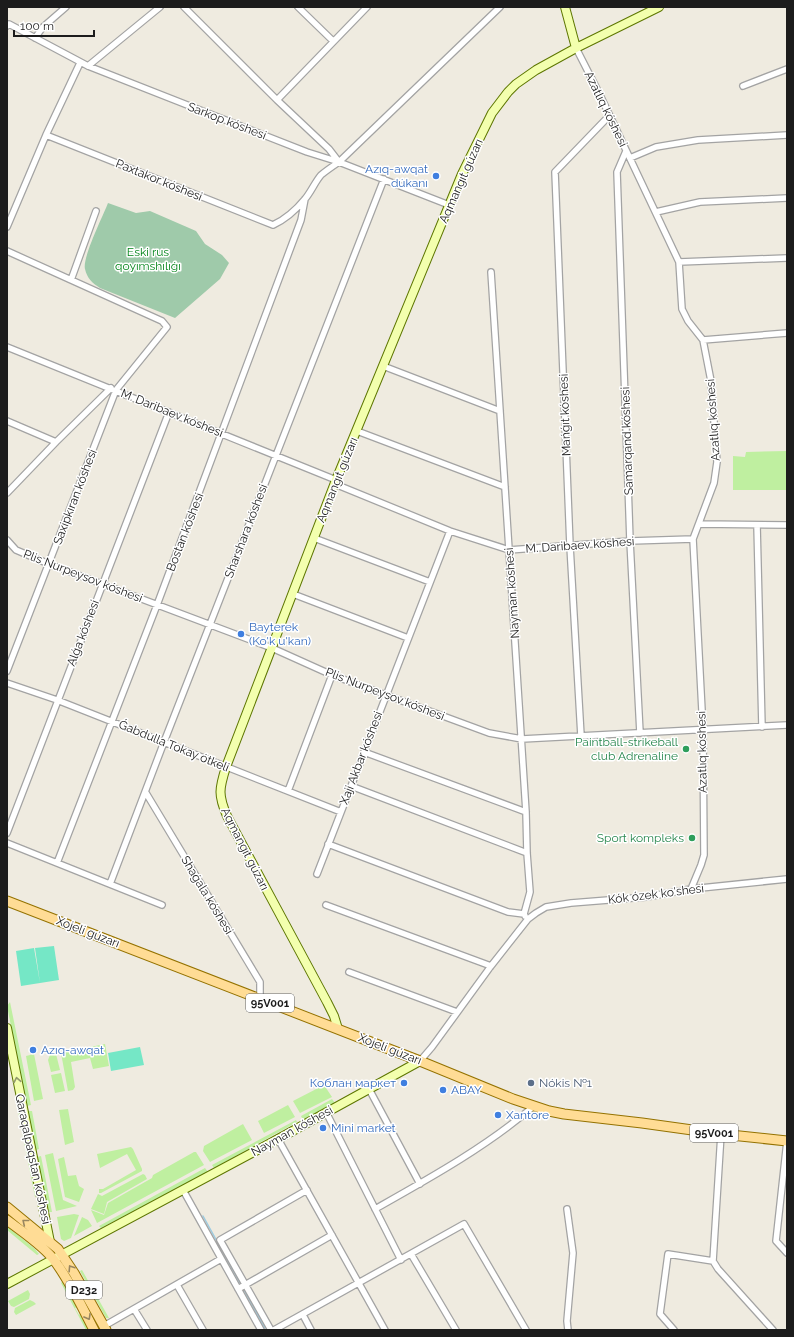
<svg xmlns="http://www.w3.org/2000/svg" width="794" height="1337" viewBox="0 0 794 1337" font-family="Raleway,sans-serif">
  <rect width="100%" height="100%" fill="#efebe0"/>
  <!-- grass -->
  <path fill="#bfefa0" d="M 787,451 L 787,490 L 733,490 L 733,456 L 745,457 L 746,452 Z
    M 10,1002 L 31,1105 L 27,1106 L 7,1006 Z
    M 105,1044 L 109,1066 L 93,1069 L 90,1058 L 71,1062 L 75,1087 L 73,1090 L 68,1091 L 61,1053 Z
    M 34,1054 L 43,1099 L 34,1101 L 26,1056 Z
    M 56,1054 L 60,1070 L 51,1072 L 48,1060 L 50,1055 Z
    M 61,1073 L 65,1091 L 55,1093 L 51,1075 Z
    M 324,1085 L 332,1097 L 300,1113 L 293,1101 Z
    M 16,1096 L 36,1195 L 35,1197 L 15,1097 Z
    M 332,1099 L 335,1103 L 304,1119 L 302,1118 L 301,1116 Z
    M 288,1105 L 295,1117 L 264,1133 L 258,1121 Z
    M 68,1109 L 74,1142 L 65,1145 L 59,1110 Z
    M 28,1111 L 32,1111 L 39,1149 L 36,1150 Z
    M 296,1120 L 297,1122 L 214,1168 L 212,1165 Z
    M 243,1124 L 252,1140 L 210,1162 L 203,1151 L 204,1146 Z
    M 131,1147 L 133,1149 L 142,1169 L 142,1171 L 101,1193 L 99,1193 L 99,1189 L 103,1189 L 136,1170 L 127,1154 L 100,1168 L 97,1154 Z
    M 194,1152 L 196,1152 L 204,1165 L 97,1223 L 91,1210 L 104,1215 L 108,1203 L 152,1178 L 153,1175 Z
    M 53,1153 L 63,1200 L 77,1206 L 56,1211 L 45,1155 Z
    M 41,1156 L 52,1212 L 49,1212 L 48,1210 L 37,1157 Z
    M 64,1157 L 68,1176 L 76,1175 L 79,1186 L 84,1189 L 79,1202 L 65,1197 L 58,1159 Z
    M 205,1168 L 208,1172 L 101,1228 L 99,1226 Z
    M 143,1174 L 145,1175 L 147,1179 L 107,1202 L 104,1214 L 91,1209 L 98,1194 L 102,1196 Z
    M 74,1214 L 79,1215 L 71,1238 L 64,1241 L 61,1239 L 57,1217 Z
    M 82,1217 L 88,1220 L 92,1226 L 74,1236 Z
    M 7,1226 L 35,1249 L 39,1254 L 37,1255 L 7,1230 Z
    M 82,1270 L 109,1318 L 106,1318 L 80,1271 Z
    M 63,1281 L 77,1307 L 75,1308 L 79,1315 L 80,1314 L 89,1330 L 86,1330 L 61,1283 Z
    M 28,1290 L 30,1294 L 29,1299 L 14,1307 L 11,1306 L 8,1301 Z
    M 30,1300 L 34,1302 L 36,1304 L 16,1315 L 14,1312 L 15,1308 Z"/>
  <!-- cemetery -->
  <path fill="#9fcaaa" d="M 108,203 L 136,213 L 150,211 L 196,231 L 205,244 L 222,255 L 229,263 L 220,279 L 175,318 L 100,288 C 92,283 87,278 85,269 C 82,258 103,216 108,203 Z"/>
  <!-- pitch -->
  <path fill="#75e7c6" d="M 54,946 L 59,980 L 40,983 L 35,948 Z
    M 34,948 L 40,983 L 21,986 L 16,951 Z
    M 140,1047 L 144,1065 L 111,1071 L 108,1053 Z"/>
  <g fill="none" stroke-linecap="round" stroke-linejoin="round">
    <!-- stream -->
    <path stroke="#9ccbe1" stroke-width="1.5" d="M 203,1216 L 240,1283
      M 244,1290 L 265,1328"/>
    <defs>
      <path id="street" d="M 184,7 L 277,100 L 329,149 L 339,162
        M 298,7 L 333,41
        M 7,26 L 9,24 L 88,66 L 307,152 L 339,162 L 449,205
        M 35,38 L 43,27 L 66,7
        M 576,48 L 599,93 L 679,262 L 682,309 L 688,321 L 703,340 L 711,381 L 717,462 L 714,483 L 693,539 L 703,730 L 704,855 L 701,865 L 691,889
        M 88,66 L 160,7
        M 743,86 L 787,69
        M 277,100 L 367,7
        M 46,135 L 273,225 C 286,219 296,210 305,199 C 311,192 315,182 321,175 C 327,170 333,166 339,162 L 500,7
        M 626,151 L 617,172 L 630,541 L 640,733
        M 630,158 L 656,147 L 698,140 L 787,135
        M 656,212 L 700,202 L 787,198
        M 7,227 L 46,135 L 80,63
        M 7,251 L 162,321 L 167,327 L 116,390 L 7,671
        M 679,262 L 787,258
        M 491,272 L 526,812 L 527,853 L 530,892 L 524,914
        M 71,280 L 96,211
        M 703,340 L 787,333
        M 7,347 L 336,480
        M 383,366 L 500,411
        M 7,421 L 56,442
        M 357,431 L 505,487
        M 335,484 L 450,531 L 509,550 L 630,541 L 693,539
        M 7,493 L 56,442 L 111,388
        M 699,524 L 787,525
        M 757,525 L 762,727
        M 314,538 L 430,582
        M 7,540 L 16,550 L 49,564 L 272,648 L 332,675 L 386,695 L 489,733 L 522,739 L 787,725
        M 293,594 L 408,638
        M 7,683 L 57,700 L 341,812
        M 581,736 L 570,546 L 555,172 L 609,116
        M 364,752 L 526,812
        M 351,786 L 527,853
        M 288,791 L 332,675
        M 146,793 L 260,982 L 260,999
        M 7,833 L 169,412
        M 7,843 L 162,905
        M 328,844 L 508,912 L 524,914 L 525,916
        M 57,863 L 157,605 L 301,220 L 305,199
        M 317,874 L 450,531
        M 110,884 L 164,742 L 384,179
        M 326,905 L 491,966
        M 349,972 L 457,1012
        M 420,1061 L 432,1047 L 491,966 L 528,919 L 536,913 L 546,907 L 571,903 L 646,897 L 691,889 L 787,879
        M 369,1089 L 420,1184
        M 326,1112 L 401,1260
        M 721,1134 L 713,1261 L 718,1269 L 773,1330
        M 278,1139 L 385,1330
        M 787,1141 L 776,1241 L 787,1253
        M 183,1190 L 261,1330
        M 375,1209 C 430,1178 486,1147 534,1106
        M 567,1209 L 573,1253 L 567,1321 L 568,1330
        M 411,1254 L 456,1330
        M 177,1285 L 203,1330
        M 238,1289 L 332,1235
        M 134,1309 L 147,1330
        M 303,1315 L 311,1330
        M 104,1326 L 221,1259
        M 271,1330 L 220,1240 L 307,1190
        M 274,1330 L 464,1224 L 526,1330
        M 674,1330 L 660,1314 L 668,1254 L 713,1261"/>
      <path id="secondary" d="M 565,7 L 576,48
        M 7,1028 L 50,1242
        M 338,1029 L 334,1016 L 327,1002 L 227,816 C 218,795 219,789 226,767 L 336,480 L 462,174 L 492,113 L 508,92 L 516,84 L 536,70 L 576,48 L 659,7
        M 7,1284 L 278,1139 L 420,1061"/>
      <path id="primary" d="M 7,901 L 420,1061 L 513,1099 L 549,1111 L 564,1114 L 642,1123 L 721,1134 L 787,1141
        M 7,1207 L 58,1249 L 74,1273 L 106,1330
        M 7,1220 C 21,1231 44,1246 54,1260 C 70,1281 82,1307 94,1330"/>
    </defs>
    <!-- street casing -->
    <use href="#street" stroke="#a3a3a3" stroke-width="8"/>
    <!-- secondary casing -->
    <use href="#secondary" stroke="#5d7600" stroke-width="10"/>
    <!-- primary casing -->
    <use href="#primary" stroke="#947200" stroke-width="11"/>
    <!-- street -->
    <use href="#street" stroke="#fff" stroke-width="5.5"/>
    <!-- secondary -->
    <use href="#secondary" stroke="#f3ffae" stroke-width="8"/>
    <!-- primary -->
    <use href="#primary" stroke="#ffdc95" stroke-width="9"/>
  </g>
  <!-- one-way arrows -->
  <defs><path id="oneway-chevron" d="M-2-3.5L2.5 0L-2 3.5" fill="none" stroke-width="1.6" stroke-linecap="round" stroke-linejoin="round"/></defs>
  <use stroke="#92996c" href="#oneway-chevron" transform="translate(17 1080) rotate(-101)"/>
  <g stroke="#99865f">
    <use href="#oneway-chevron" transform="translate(25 1222) rotate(-141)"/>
    <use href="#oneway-chevron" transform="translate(71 1268) rotate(-123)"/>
    <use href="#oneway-chevron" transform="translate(88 1317) rotate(61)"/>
  </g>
  <!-- markers -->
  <g fill="#3f7fe0" stroke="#fff" stroke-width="1.5">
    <circle cx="436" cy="176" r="4"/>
    <circle cx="241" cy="634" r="4"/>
    <circle cx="33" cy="1050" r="4"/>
    <circle cx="404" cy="1083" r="4"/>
    <circle cx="443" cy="1090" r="4"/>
    <circle cx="498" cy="1115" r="4"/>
    <circle cx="323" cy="1128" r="4"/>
  </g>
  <g fill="#2e9e5b" stroke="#fff" stroke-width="1.5">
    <circle cx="686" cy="749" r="4"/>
    <circle cx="692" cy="838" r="4"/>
  </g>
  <circle fill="#5c6f8a" stroke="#fff" stroke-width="1.5" cx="531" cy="1083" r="4"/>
  <g text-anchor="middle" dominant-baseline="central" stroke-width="3" stroke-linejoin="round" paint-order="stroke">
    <!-- shield labels -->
    <g fill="#fff" stroke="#606060" stroke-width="1">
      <rect x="246" y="994" width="48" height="18" rx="3"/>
      <rect x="690" y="1124" width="48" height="18" rx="3"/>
      <rect x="66" y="1281" width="36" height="18" rx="3"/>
    </g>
    <g font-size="11" font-weight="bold" fill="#1c1c1c">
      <text x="270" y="1003">95V001</text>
      <text x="714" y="1133">95V001</text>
      <text x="84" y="1290">D232</text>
    </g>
    <!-- street labels -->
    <g font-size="12" fill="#1c1c1c" stroke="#fff">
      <text transform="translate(606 109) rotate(64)">Azatlıq kóshesi</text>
      <text transform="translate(227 121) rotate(21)">Sarkop kóshesi</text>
      <text transform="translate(159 180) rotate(22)">Paxtakor kóshesi</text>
      <text transform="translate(461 181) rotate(-66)">Aqmangıt gúzarı</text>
      <text transform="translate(172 413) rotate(22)">M. Daribaev kóshesi</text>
      <text transform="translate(565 415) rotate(-92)">Mańǵıt kóshesi</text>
      <text transform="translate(713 420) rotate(-94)">Azatlıq kóshesi</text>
      <text transform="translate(627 441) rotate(-92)">Samarqand kóshesi</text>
      <text transform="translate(337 480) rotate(-68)">Aqmangıt gúzarı</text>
      <text transform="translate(75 497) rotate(-69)">Saxipkıran kóshesi</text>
      <text transform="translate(246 531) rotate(-69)">Sharshara kóshesi</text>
      <text transform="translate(185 532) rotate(-69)">Bostan kóshesi</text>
      <text transform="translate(580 545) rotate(-4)">M. Daribaev kóshesi</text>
      <text transform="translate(83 576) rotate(21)">Plis Nurpeysov kóshesi</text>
      <text transform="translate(512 593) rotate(-94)">Nayman kóshesi</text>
      <text transform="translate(83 633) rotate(-69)">Alǵa kóshesi</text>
      <text transform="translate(385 694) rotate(21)">Plis Nurpeysov kóshesi</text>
      <text transform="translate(174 746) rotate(22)">Ǵabdulla Tokay ótkeli</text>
      <text transform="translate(702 752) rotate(-91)">Azatlıq kóshesi</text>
      <text transform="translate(361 758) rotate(-69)">Xaji Akbar kóshesi</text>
      <text transform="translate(245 849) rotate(63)">Aqmangıt gúzarı</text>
      <text transform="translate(656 894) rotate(-7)">Kók ózek ko'shesi</text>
      <text transform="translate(207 895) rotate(59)">Shaǵala kóshesi</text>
      <text transform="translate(88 932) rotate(21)">Xojeli gúzarı</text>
      <text transform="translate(390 1049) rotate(21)">Xojeli gúzarı</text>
      <text transform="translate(292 1131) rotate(-29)">Nayman kóshesi</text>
      <text transform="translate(33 1159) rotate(78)">Qaraqalpaqstan kóshesi</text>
    </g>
    <!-- shop labels -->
    <g font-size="12" fill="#366cbe" stroke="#fff" text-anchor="start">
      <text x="428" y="169" text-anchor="end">Azıq-awqat<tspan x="428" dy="14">dúkanı</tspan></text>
      <text x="249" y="627">Bayterek<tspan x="249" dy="14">(Ko'k u'kan)</tspan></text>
      <text x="41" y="1050">Azıq-awqat</text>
      <text x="396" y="1083" text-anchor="end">Коблан маркет</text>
      <text x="451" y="1090">ABAY</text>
      <text x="506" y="1115">Xantore</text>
      <text x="331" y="1128">Mini market</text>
    </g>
    <!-- park labels -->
    <g font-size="12" fill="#008418" stroke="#fff">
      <text x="148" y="252">Eski rus<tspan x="148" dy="14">qoyımshılıǵı</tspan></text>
    </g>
    <!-- leisure labels -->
    <g font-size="12" fill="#27864d" stroke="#fff" text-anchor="end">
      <text x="678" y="742">Paintball-strikeball<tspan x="678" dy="14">club Adrenaline</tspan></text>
      <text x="684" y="838">Sport kompleks</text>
    </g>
    <!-- service labels -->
    <g font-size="12" fill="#4e5e75" stroke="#fff" text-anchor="start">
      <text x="539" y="1083">Nókis №1</text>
    </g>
  </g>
  <!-- border -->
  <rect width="794" height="1337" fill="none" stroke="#1c1c1c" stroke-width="16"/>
  <!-- scale -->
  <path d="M14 30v6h80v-6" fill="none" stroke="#1c1c1c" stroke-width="2"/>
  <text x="20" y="30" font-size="12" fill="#1c1c1c" stroke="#ffffff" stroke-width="3" paint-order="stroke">100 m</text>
</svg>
